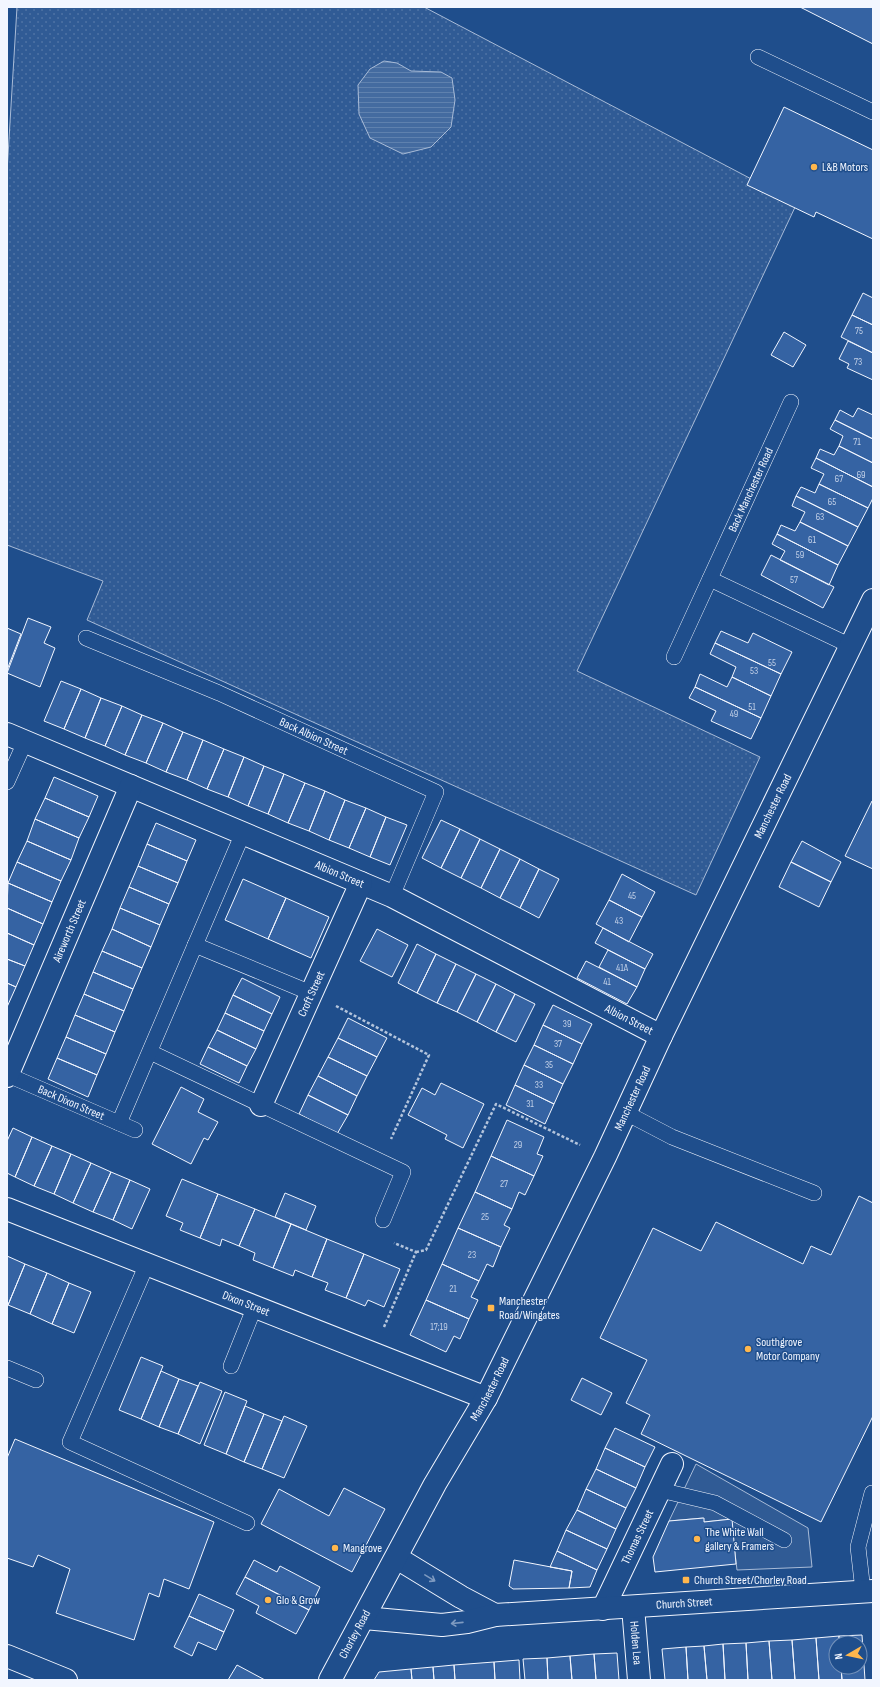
<svg xmlns="http://www.w3.org/2000/svg" width="880" height="1687" viewBox="0 0 880 1687" font-family="'Sofia Sans Condensed',sans-serif">
  <defs>
    <pattern id="grass-dots" width="8" height="8" patternUnits="userSpaceOnUse"><rect width="8" height="8" fill="#305b95"/><path d="M2 2h.1M6 6h.1" fill="none" stroke="#4e73a5" stroke-width="1.8" stroke-linecap="round"/></pattern>
    <pattern id="water-rules" width="6" height="5" patternUnits="userSpaceOnUse"><rect width="6" height="5" fill="#446ba0"/><path d="M0 2.5h6" fill="none" stroke="#5f81ae"/></pattern>
  </defs>
  <rect width="100%" height="100%" fill="#1f4e8c"/>
  <!-- grass -->
  <path fill="url(#grass-dots)" stroke="#a8bbd7" d="M 17,7 L 424,7 L 797,203 L 577,671 L 760,757 L 696,895 L 87,620 L 103,581 L 7,545 L 7,172 Z"/>
  <!-- built -->
  <path fill="#305b95" stroke="#a8bbd7" d="M 696,1464 L 808,1528 L 812,1567 L 737,1570 L 731,1519 L 704,1522 L 703,1518 L 669,1521 Z"/>
  <!-- water -->
  <path fill="url(#water-rules)" stroke="#a8bbd7" d="M 384,61 L 397,63 L 411,71 L 441,72 L 452,78 L 455,100 L 451,127 L 431,147 L 403,154 L 370,138 L 359,114 L 358,85 L 370,69 Z"/>
  <!-- building -->
  <path fill="#3563a3" stroke="#f2f6ff" d="M 800,7 L 873,7 L 873,44 Z
    M 784,107 L 873,150 L 873,239 L 816,212 L 814,217 L 747,185 Z
    M 863,293 L 873,298 L 873,325 L 852,315 Z
    M 852,315 L 873,325 L 873,353 L 841,337 Z
    M 784,332 L 806,345 L 793,367 L 771,355 Z
    M 848,341 L 873,353 L 873,380 L 847,368 L 849,364 L 839,359 Z
    M 858,408 L 873,415 L 873,439 L 835,420 L 840,410 L 853,417 Z
    M 835,420 L 873,439 L 873,463 L 839,446 L 843,436 L 830,429 Z
    M 839,446 L 873,463 L 873,487 L 816,458 L 820,449 L 834,455 Z
    M 816,458 L 873,487 L 873,498 L 868,508 L 819,484 L 824,474 L 811,468 Z
    M 819,484 L 868,508 L 858,527 L 796,496 L 801,487 L 815,493 Z
    M 796,496 L 858,527 L 848,546 L 800,522 L 805,512 L 792,506 Z
    M 800,522 L 848,546 L 838,565 L 777,534 L 781,525 L 795,531 Z
    M 777,534 L 838,565 L 829,585 L 780,560 L 785,551 L 772,544 Z
    M 771,555 L 834,587 L 823,608 L 761,575 Z
    M 28,618 L 51,627 L 44,643 L 55,648 L 40,687 L 7,673 Z
    M 7,628 L 21,634 L 7,670 Z
    M 721,631 L 748,643 L 753,633 L 792,652 L 781,674 L 715,643 Z
    M 715,643 L 781,674 L 771,696 L 732,677 L 736,667 L 710,654 Z
    M 700,674 L 727,687 L 732,677 L 771,696 L 761,718 L 695,687 Z
    M 61,681 L 81,689 L 64,729 L 44,721 Z
    M 695,687 L 761,718 L 751,739 L 711,721 L 716,711 L 689,698 Z
    M 81,689 L 101,698 L 85,738 L 64,729 Z
    M 101,698 L 122,706 L 105,746 L 85,738 Z
    M 122,706 L 142,715 L 125,755 L 105,746 Z
    M 142,715 L 163,723 L 146,763 L 125,755 Z
    M 163,723 L 183,732 L 166,772 L 146,763 Z
    M 183,732 L 203,740 L 187,780 L 166,772 Z
    M 203,740 L 224,749 L 207,789 L 187,780 Z
    M 224,749 L 244,757 L 228,797 L 207,789 Z
    M 244,757 L 264,766 L 248,806 L 228,797 Z
    M 264,766 L 284,774 L 268,814 L 248,806 Z
    M 284,774 L 305,783 L 288,823 L 268,814 Z
    M 54,777 L 98,796 L 89,817 L 45,798 Z
    M 305,783 L 325,791 L 309,831 L 288,823 Z
    M 325,791 L 345,800 L 329,840 L 309,831 Z
    M 45,798 L 89,817 L 79,838 L 35,819 Z
    M 345,800 L 366,808 L 349,848 L 329,840 Z
    M 872,801 L 873,801 L 873,869 L 845,856 Z
    M 366,808 L 386,817 L 370,857 L 349,848 Z
    M 386,817 L 407,825 L 390,865 L 370,857 Z
    M 35,819 L 79,838 L 71,860 L 27,841 Z
    M 441,820 L 460,829 L 441,868 L 422,858 Z
    M 156,823 L 196,840 L 187,861 L 147,844 Z
    M 460,829 L 480,839 L 461,878 L 441,868 Z
    M 480,839 L 500,849 L 481,888 L 461,878 Z
    M 27,841 L 71,860 L 61,881 L 17,862 Z
    M 802,841 L 841,862 L 831,882 L 791,862 Z
    M 147,844 L 187,861 L 178,883 L 138,866 Z
    M 500,849 L 520,859 L 500,898 L 481,888 Z
    M 520,859 L 539,869 L 520,908 L 500,898 Z
    M 17,862 L 61,881 L 52,902 L 8,883 Z
    M 791,862 L 831,882 L 819,907 L 779,887 Z
    M 138,866 L 178,883 L 169,904 L 129,887 Z
    M 539,869 L 559,879 L 539,918 L 520,908 Z
    M 622,874 L 655,892 L 642,917 L 609,900 Z
    M 243,879 L 286,898 L 268,939 L 225,920 Z
    M 8,883 L 52,902 L 43,924 L 7,908 Z
    M 129,887 L 169,904 L 160,925 L 120,908 Z
    M 286,898 L 329,917 L 311,958 L 268,939 Z
    M 609,900 L 642,917 L 629,942 L 596,924 Z
    M 7,908 L 43,924 L 34,945 L 7,933 Z
    M 120,908 L 160,925 L 151,947 L 112,929 Z
    M 603,928 L 653,954 L 645,969 L 595,943 Z
    M 112,929 L 151,947 L 142,968 L 102,951 Z
    M 377,929 L 408,945 L 392,977 L 360,961 Z
    M 7,933 L 34,945 L 25,966 L 7,959 Z
    M 417,944 L 436,954 L 417,993 L 398,983 Z
    M 608,950 L 645,969 L 637,987 L 599,967 Z
    M 102,951 L 142,968 L 133,989 L 93,972 Z
    M 436,954 L 456,964 L 437,1003 L 417,993 Z
    M 7,959 L 25,966 L 16,987 L 7,983 Z
    M 586,961 L 637,987 L 627,1004 L 577,978 Z
    M 456,964 L 476,974 L 457,1012 L 437,1003 Z
    M 93,972 L 133,989 L 124,1011 L 84,994 Z
    M 476,974 L 496,984 L 477,1022 L 457,1012 Z
    M 242,978 L 280,997 L 272,1014 L 233,995 Z
    M 7,983 L 16,987 L 7,1007 Z
    M 496,984 L 515,994 L 496,1032 L 477,1022 Z
    M 84,994 L 124,1011 L 115,1032 L 75,1015 Z
    M 515,994 L 535,1004 L 516,1042 L 496,1032 Z
    M 233,995 L 272,1014 L 264,1031 L 225,1013 Z
    M 553,1005 L 592,1024 L 582,1044 L 543,1025 Z
    M 225,1013 L 264,1031 L 256,1049 L 217,1030 Z
    M 75,1015 L 115,1032 L 106,1054 L 66,1037 Z
    M 348,1018 L 387,1038 L 377,1057 L 338,1038 Z
    M 543,1025 L 582,1044 L 573,1064 L 534,1045 Z
    M 217,1030 L 256,1049 L 247,1066 L 208,1047 Z
    M 66,1037 L 106,1054 L 97,1075 L 57,1058 Z
    M 338,1038 L 377,1057 L 367,1076 L 328,1057 Z
    M 534,1045 L 573,1064 L 563,1084 L 524,1065 Z
    M 208,1047 L 247,1066 L 239,1083 L 200,1064 Z
    M 328,1057 L 367,1076 L 357,1096 L 318,1076 Z
    M 57,1058 L 97,1075 L 88,1097 L 48,1079 Z
    M 524,1065 L 563,1084 L 554,1104 L 515,1085 Z
    M 318,1076 L 357,1096 L 348,1115 L 308,1095 Z
    M 441,1083 L 484,1104 L 463,1148 L 445,1139 L 447,1135 L 408,1115 L 422,1088 L 435,1095 Z
    M 515,1085 L 554,1104 L 545,1124 L 506,1105 Z
    M 181,1087 L 204,1099 L 198,1112 L 218,1122 L 208,1140 L 204,1138 L 191,1164 L 152,1144 Z
    M 308,1095 L 348,1115 L 337,1134 L 299,1114 Z
    M 507,1120 L 544,1137 L 537,1154 L 543,1156 L 534,1176 L 491,1156 Z
    M 13,1128 L 32,1137 L 15,1177 L 7,1173 L 7,1141 Z
    M 32,1137 L 52,1146 L 34,1186 L 15,1177 Z
    M 52,1146 L 71,1154 L 54,1194 L 34,1186 Z
    M 71,1154 L 91,1163 L 73,1203 L 54,1194 Z
    M 491,1156 L 534,1176 L 525,1195 L 519,1192 L 512,1209 L 475,1192 Z
    M 91,1163 L 111,1172 L 93,1212 L 73,1203 Z
    M 111,1172 L 130,1180 L 113,1220 L 93,1212 Z
    M 182,1179 L 218,1194 L 200,1238 L 180,1230 L 183,1223 L 166,1216 Z
    M 130,1180 L 150,1189 L 132,1229 L 113,1220 Z
    M 475,1192 L 512,1209 L 504,1225 L 510,1228 L 501,1247 L 458,1228 Z
    M 285,1193 L 316,1206 L 306,1230 L 275,1217 Z
    M 218,1194 L 255,1209 L 239,1246 L 222,1239 L 220,1246 L 200,1238 Z
    M 859,1196 L 873,1203 L 873,1416 L 821,1522 L 641,1434 L 650,1415 L 626,1403 L 647,1360 L 600,1338 L 653,1228 L 701,1251 L 716,1222 L 803,1264 L 811,1246 L 831,1255 Z
    M 255,1209 L 291,1224 L 273,1268 L 253,1260 L 255,1253 L 239,1246 Z
    M 291,1224 L 327,1239 L 312,1277 L 295,1270 L 293,1276 L 273,1268 Z
    M 458,1228 L 501,1247 L 493,1267 L 487,1264 L 479,1281 L 442,1264 Z
    M 327,1239 L 364,1254 L 346,1298 L 325,1290 L 328,1283 L 312,1277 Z
    M 364,1254 L 400,1269 L 384,1307 L 368,1300 L 365,1306 L 346,1298 Z
    M 7,1256 L 25,1264 L 8,1305 L 7,1305 Z
    M 25,1264 L 47,1273 L 30,1314 L 8,1305 Z
    M 442,1264 L 479,1281 L 471,1297 L 478,1300 L 469,1319 L 426,1300 Z
    M 47,1273 L 69,1283 L 52,1324 L 30,1314 Z
    M 69,1283 L 91,1292 L 74,1333 L 52,1324 Z
    M 426,1300 L 469,1319 L 460,1339 L 454,1336 L 446,1352 L 410,1335 Z
    M 141,1357 L 163,1366 L 141,1419 L 119,1410 Z
    M 161,1371 L 179,1379 L 159,1427 L 141,1419 Z
    M 582,1378 L 612,1393 L 601,1415 L 571,1400 Z
    M 179,1379 L 198,1386 L 178,1434 L 159,1427 Z
    M 200,1382 L 222,1391 L 200,1444 L 178,1434 Z
    M 225,1392 L 247,1401 L 226,1454 L 204,1445 Z
    M 245,1406 L 264,1414 L 244,1462 L 226,1454 Z
    M 264,1414 L 282,1421 L 262,1469 L 244,1462 Z
    M 284,1416 L 307,1426 L 284,1478 L 262,1469 Z
    M 615,1428 L 655,1447 L 645,1467 L 605,1448 Z
    M 15,1439 L 214,1522 L 189,1589 L 164,1579 L 159,1597 L 149,1593 L 134,1640 L 56,1613 L 70,1569 L 38,1555 L 33,1567 L 7,1558 L 7,1458 Z
    M 605,1448 L 645,1467 L 636,1488 L 596,1469 Z
    M 596,1469 L 636,1488 L 626,1508 L 586,1489 Z
    M 344,1488 L 385,1509 L 352,1572 L 261,1524 L 279,1489 L 329,1516 Z
    M 586,1489 L 626,1508 L 616,1529 L 577,1510 Z
    M 577,1510 L 616,1529 L 607,1549 L 566,1530 Z
    M 704,1518 L 704,1522 L 732,1519 L 736,1564 L 655,1572 L 653,1557 L 669,1521 Z
    M 566,1530 L 607,1549 L 597,1570 L 557,1551 Z
    M 557,1551 L 597,1570 L 590,1587 L 569,1588 L 572,1571 L 550,1567 Z
    M 254,1560 L 277,1572 L 280,1566 L 320,1587 L 309,1610 L 245,1577 Z
    M 514,1560 L 572,1571 L 569,1588 L 513,1589 L 509,1586 Z
    M 245,1577 L 309,1610 L 296,1634 L 256,1613 L 259,1606 L 236,1594 Z
    M 199,1594 L 234,1610 L 224,1632 L 189,1616 Z
    M 189,1616 L 224,1632 L 216,1650 L 198,1642 L 192,1656 L 174,1647 Z
    M 862,1635 L 865,1680 L 842,1680 L 841,1667 L 860,1667 L 860,1643 L 839,1643 L 839,1636 Z
    M 839,1636 L 839,1643 L 836,1643 L 836,1667 L 841,1667 L 842,1680 L 819,1680 L 816,1638 Z
    M 816,1638 L 819,1680 L 795,1680 L 792,1640 Z
    M 792,1640 L 795,1680 L 772,1680 L 769,1641 Z
    M 769,1641 L 772,1680 L 748,1680 L 746,1643 Z
    M 746,1643 L 748,1680 L 725,1680 L 723,1644 Z
    M 723,1644 L 725,1680 L 707,1680 L 704,1646 Z
    M 704,1646 L 707,1680 L 688,1680 L 686,1647 Z
    M 686,1647 L 688,1680 L 665,1680 L 662,1649 Z
    M 617,1653 L 619,1680 L 596,1680 L 594,1654 Z
    M 594,1654 L 596,1680 L 572,1680 L 570,1656 Z
    M 570,1656 L 572,1680 L 548,1680 L 547,1658 Z
    M 547,1658 L 548,1680 L 525,1680 L 523,1659 Z
    M 519,1660 L 520,1680 L 495,1680 L 494,1662 Z
    M 494,1662 L 495,1680 L 455,1680 L 454,1665 Z
    M 237,1665 L 265,1680 L 228,1680 Z
    M 454,1665 L 455,1680 L 434,1680 L 433,1667 Z
    M 433,1667 L 434,1680 L 412,1680 L 411,1669 Z
    M 411,1669 L 412,1680 L 374,1680 L 379,1672 Z"/>
  <g fill="none" stroke-linecap="round" stroke-linejoin="round">
    <defs>
      <g id="service">
        <path d="M 758,57 L 873,112"/>
        <path d="M 710,579 L 851,646"/>
        <path id="s1" d="M 86,638 L 219,693 L 436,792 L 392,896"/>
        <path id="s2" d="M 674,657 L 791,402"/>
        <path d="M 7,782 L 25,742"/>
        <path d="M 195,945 L 311,993"/>
        <path d="M 150,1052 L 403,1172 L 383,1220"/>
        <path id="s3" d="M 8,1075 L 135,1130"/>
        <path d="M 626,1113 L 672,1137 L 814,1193"/>
        <path d="M 119,1123 L 243,833"/>
        <path d="M 147,1264 L 70,1442 L 247,1523"/>
        <path d="M 231,1366 L 255,1306"/>
        <path d="M 7,1368 L 36,1380"/>
        <path d="M 660,1490 L 715,1503 L 784,1540"/>
        <path d="M 863,1591 L 858,1547 L 872,1493"/>
      </g>
      <g id="minor">
        <path id="s4" d="M 7,734 L 392,896 L 661,1036"/>
        <path id="s5" d="M 7,1076 L 131,786"/>
        <path id="s6" d="M 261,1105 L 361,883"/>
        <path id="s7" d="M 7,1209 L 486,1398"/>
        <path id="s8" d="M 633,1607 L 639,1680"/>
        <path id="s9" d="M 603,1609 L 672,1464"/>
        <path d="M 7,1656 L 66,1680"/>
      </g>
      <g id="secondary">
        <path d="M 397,1558 L 461,1597 L 495,1615"/>
        <path id="s10" d="M 364,1618 L 442,1625 L 467,1622 L 495,1615 L 873,1591"/>
      </g>
      <g id="primary">
        <path id="s11" d="M 330,1680 L 435,1484 L 486,1398 L 605,1157 L 661,1036 L 873,600"/>
      </g>
    </defs>
    <!-- service casing -->
    <use href="#service" stroke="#f2f6ff" stroke-width="16"/>
    <!-- minor casing -->
    <use href="#minor" stroke="#f2f6ff" stroke-width="24"/>
    <!-- secondary casing -->
    <use href="#secondary" stroke="#f2f6ff" stroke-width="24"/>
    <!-- primary casing -->
    <use href="#primary" stroke="#f2f6ff" stroke-width="24"/>
    <!-- path -->
    <path stroke="#b3c4dc" stroke-width="2.5" stroke-dasharray="3 2" stroke-linecap="butt" d="M 336,1006 L 429,1055 L 391,1139
      M 416,1252 L 426,1250 L 496,1104 L 580,1145
      M 384,1327 L 416,1252 L 394,1243"/>
    <!-- service -->
    <use href="#service" stroke="#1f4e8c" stroke-width="15"/>
    <!-- minor -->
    <use href="#minor" stroke="#1f4e8c" stroke-width="22"/>
    <!-- secondary -->
    <use href="#secondary" stroke="#1f4e8c" stroke-width="22"/>
    <!-- primary -->
    <use href="#primary" stroke="#1f4e8c" stroke-width="22"/>
  </g>
  <!-- one-way arrows -->
  <defs><path id="oneway-shaft" d="M-6 0H5M1.5-3L5.5 0L1.5 3" fill="none" stroke-width="1.6" stroke-linecap="round" stroke-linejoin="round"/></defs>
  <g stroke="#7e9ac0">
    <use href="#oneway-shaft" transform="translate(430 1578) rotate(31)"/>
    <use href="#oneway-shaft" transform="translate(457 1623) rotate(174)"/>
  </g>
  <!-- markers -->
  <g fill="#ffb74d" stroke="#1f4e8c" stroke-width="1.5">
    <circle cx="814" cy="167" r="4"/>
    <rect x="487" y="1304" width="8" height="8" rx="2"/>
    <circle cx="748" cy="1349" r="4"/>
    <circle cx="697" cy="1539" r="4"/>
    <circle cx="335" cy="1548" r="4"/>
    <rect x="682" y="1576" width="8" height="8" rx="2"/>
    <circle cx="268" cy="1600" r="4"/>
  </g>
  <g text-anchor="middle" dominant-baseline="central" stroke-width="3" stroke-linejoin="round" paint-order="stroke">
    <!-- number labels -->
    <g font-size="10" fill="#c3d1e8">
      <text x="859" y="331">75</text>
      <text x="858" y="362">73</text>
      <text x="857" y="442">71</text>
      <text x="861" y="475">69</text>
      <text x="839" y="479">67</text>
      <text x="832" y="502">65</text>
      <text x="820" y="517">63</text>
      <text x="812" y="540">61</text>
      <text x="800" y="555">59</text>
      <text x="794" y="580">57</text>
      <text x="772" y="663">55</text>
      <text x="754" y="671">53</text>
      <text x="752" y="707">51</text>
      <text x="734" y="714">49</text>
      <text x="632" y="896">45</text>
      <text x="619" y="921">43</text>
      <text x="622" y="968">41A</text>
      <text x="607" y="982">41</text>
      <text x="567" y="1024">39</text>
      <text x="558" y="1044">37</text>
      <text x="549" y="1065">35</text>
      <text x="539" y="1085">33</text>
      <text x="530" y="1104">31</text>
      <text x="518" y="1145">29</text>
      <text x="504" y="1184">27</text>
      <text x="485" y="1217">25</text>
      <text x="472" y="1255">23</text>
      <text x="453" y="1289">21</text>
      <text x="439" y="1327">17;19</text>
    </g>
    <!-- poi labels -->
    <g font-size="12" fill="#f2f6ff" stroke="#1f4e8c" text-anchor="start">
      <text x="822" y="167">L&amp;B Motors</text>
      <text x="499" y="1301">Manchester<tspan x="499" dy="14">Road/Wingates</tspan></text>
      <text x="756" y="1342">Southgrove<tspan x="756" dy="14">Motor Company</tspan></text>
      <text x="705" y="1532">The White Wall<tspan x="705" dy="14">gallery &amp; Framers</tspan></text>
      <text x="343" y="1548">Mangrove</text>
      <text x="694" y="1580">Church Street/Chorley Road</text>
      <text x="276" y="1600">Glo &amp; Grow</text>
    </g>
    <!-- street labels -->
    <g font-size="12" fill="#f2f6ff" stroke="#1f4e8c">
      <text stroke="none"><textPath href="#s2" startOffset="184">Back Manchester Road</textPath></text>
      <text stroke="none"><textPath href="#s1" startOffset="248">Back Albion Street</textPath></text>
      <text stroke="none"><textPath href="#s11" startOffset="980">Manchester Road</textPath></text>
      <text stroke="none"><textPath href="#s4" startOffset="361">Albion Street</textPath></text>
      <text stroke="none"><textPath href="#s5" startOffset="158">Aireworth Street</textPath></text>
      <text stroke="none"><textPath href="#s6" startOffset="122">Croft Street</textPath></text>
      <text stroke="none"><textPath href="#s4" startOffset="685">Albion Street</textPath></text>
      <text stroke="none"><textPath href="#s11" startOffset="656">Manchester Road</textPath></text>
      <text stroke="none"><textPath href="#s3" startOffset="69">Back Dixon Street</textPath></text>
      <text stroke="none"><textPath href="#s7" startOffset="257">Dixon Street</textPath></text>
      <text stroke="none"><textPath href="#s11" startOffset="332">Manchester Road</textPath></text>
      <text stroke="none"><textPath href="#s9" startOffset="80">Thomas Street</textPath></text>
      <text stroke="none"><textPath href="#s10" startOffset="322">Church Street</textPath></text>
      <text stroke="none"><textPath href="#s11" startOffset="52">Chorley Road</textPath></text>
      <text stroke="none"><textPath href="#s8" startOffset="36">Holden Lea</textPath></text>
    </g>
  </g>
  <!-- border -->
  <rect width="880" height="1687" fill="none" stroke="#f2f6ff" stroke-width="16"/>
  <!-- north arrow -->
  <g transform="translate(848 1655) rotate(261)"><circle r="19" fill="#1f4e8c" stroke="#7391ba"/>
  <path d="M0-3L7 15L0 10L-7 15Z" fill="#ffb74d"/>
  <text y="-6" font-size="11" font-weight="bold" text-anchor="middle" fill="#f2f6ff">N</text>
  </g>
</svg>
